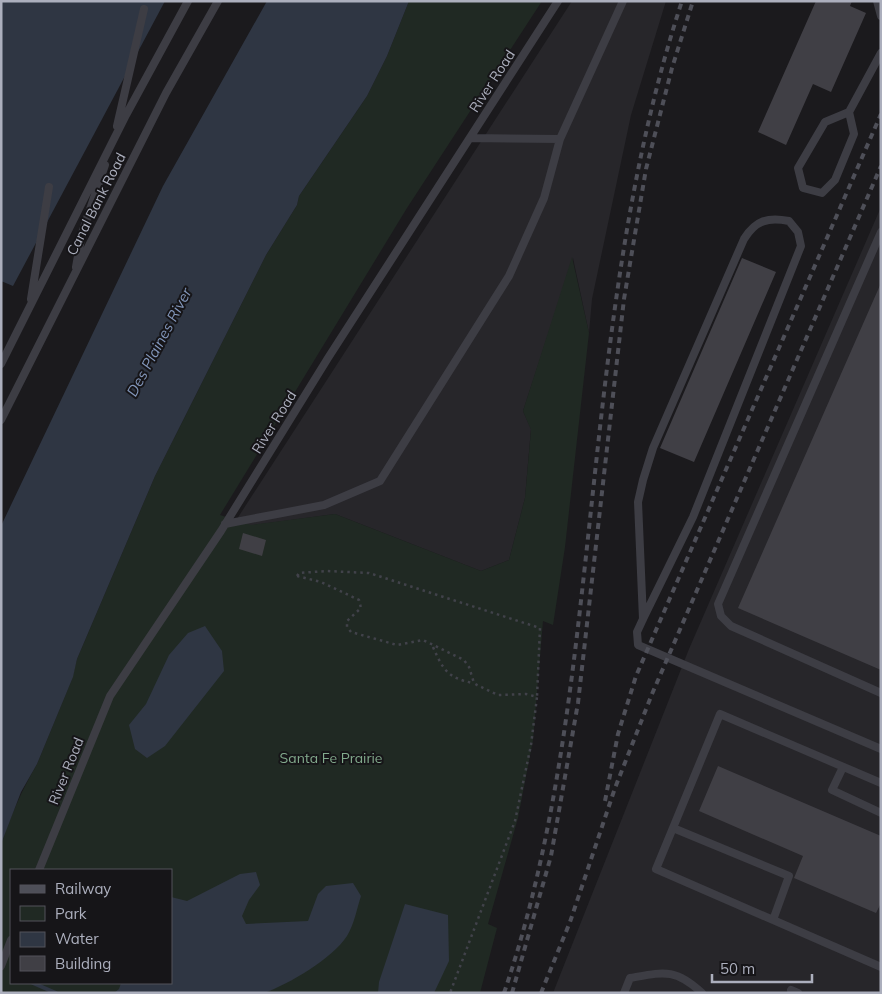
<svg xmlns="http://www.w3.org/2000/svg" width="882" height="994" viewBox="0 0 882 994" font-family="Mulish,sans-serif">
  <rect width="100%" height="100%" fill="#1b1a1d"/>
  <!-- built -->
  <path fill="#27262a" d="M 572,1 L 666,1 L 631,115 L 592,299 L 589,333 L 573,258 L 523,411 L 531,429 L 525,498 L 509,560 L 481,571 L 335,514 L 240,527 L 235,522 Z
    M 881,207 L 881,993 L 553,993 L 689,649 Z"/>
  <!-- green -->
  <path fill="#202923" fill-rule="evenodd" d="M 409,1 L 542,1 L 407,208 L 220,515 L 251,525 L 335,514 L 481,571 L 509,560 L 525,498 L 531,430 L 523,411 L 572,257 L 589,333 L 565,547 L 553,625 L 543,621 L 533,740 L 518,818 L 488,924 L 497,928 L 480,993 L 1,993 L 1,844 C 11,815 22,790 37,764 L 72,679 L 77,659 L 155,476 L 266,255 L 297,205 L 299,196 L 367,96 L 387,56 ZM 11,870 L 171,870 L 171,983 L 11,983 Z"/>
  <!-- water -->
  <path fill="#2f3643" d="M 1,1 L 165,1 L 13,286 L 1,281 Z
    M 267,1 L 409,1 L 387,56 L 367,96 L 299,196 L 297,205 L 266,255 L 155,476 L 77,659 L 73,677 L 37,764 L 21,792 L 1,844 L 1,526 L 163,186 Z
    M 205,626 L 222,651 L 224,671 L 165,746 L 147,758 L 135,749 L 129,725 L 146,704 L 169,655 L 188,633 Z
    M 256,872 L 260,885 L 249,900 L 242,916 L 246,924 L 308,921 L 318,894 L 326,886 L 353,883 L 361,896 C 357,908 354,925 347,936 C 332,959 289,984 264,993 L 114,993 L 119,989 L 121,983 L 171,983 L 171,897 L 187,901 L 240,874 Z
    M 405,904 L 448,915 L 449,961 L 434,993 L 378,993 L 379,982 Z"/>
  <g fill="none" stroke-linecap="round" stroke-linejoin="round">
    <!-- stream -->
    <path stroke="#2f3643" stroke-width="4" d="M 33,983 L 56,993"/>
  </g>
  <!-- building -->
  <path fill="#403f45" d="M 816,1 L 852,1 L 850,6 L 866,13 L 831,92 L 813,84 L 786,145 L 758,132 Z
    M 742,258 L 776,272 L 694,462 L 660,448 Z
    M 881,283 L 881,670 L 738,608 Z
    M 243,533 L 266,540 L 262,556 L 239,549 Z
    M 718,766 L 881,836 L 881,903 L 876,913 L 794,878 L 803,856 L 699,811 Z"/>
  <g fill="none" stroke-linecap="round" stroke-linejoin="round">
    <!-- path -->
    <path stroke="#41424a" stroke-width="2.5" stroke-dasharray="2.5 4" stroke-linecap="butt" d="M 297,576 L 321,582 L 359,600 L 361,608 L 347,621 L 347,627 L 351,632 L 397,645 L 423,640 L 464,660 L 469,667 L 474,683 L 477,685 L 498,695 L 526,694 L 537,697 L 531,745 L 515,821 L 450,993
      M 297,576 L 299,573 L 327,571 L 369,573 L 540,628 L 537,697
      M 433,647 C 443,670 448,678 473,683"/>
    <!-- service -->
    <path stroke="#3d3d44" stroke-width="8" d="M 877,1 L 881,16
      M 849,112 L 825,122 L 798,168 L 803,188 L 822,193 L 835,180 L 854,134 L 849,112 L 881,53
      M 117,126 L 144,9
      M 470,138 L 560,139 L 623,1
      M 881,232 L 718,604 L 721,616 L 731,626 L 881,693
      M 76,267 L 82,233 L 105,165
      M 31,299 L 49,187
      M 1,364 L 126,115 L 188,1
      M 1,420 L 166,93 L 218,1
      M 225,524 L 324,505 L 380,481 L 509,276 L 544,198 L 560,139
      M 643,619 L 638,502 L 643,480 L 653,448 L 744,239 C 756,220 768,217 789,221 L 798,232 L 801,246 L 693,517 L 643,619 L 637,632 L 638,645 L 881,749
      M 843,767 L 832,790 L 881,813
      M 881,783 L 720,714 L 656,869 L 881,967
      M 673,828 L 789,876 L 773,920
      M 39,870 L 110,696 L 221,531 L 328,358 L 558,1
      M 1,966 L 11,940
      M 791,990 L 798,993
      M 624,993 L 630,978 C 664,972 675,968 702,993"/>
    <!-- rail -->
    <path stroke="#4e4f58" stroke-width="4" stroke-dasharray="6 5" stroke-linecap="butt" d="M 605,801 L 618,734 L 636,676 L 881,114
      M 504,993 C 551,855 569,710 585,565 C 606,375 622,184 682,1
      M 512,993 L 551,856 L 578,703 L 624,299 L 646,169 L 672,68 L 693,1
      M 541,993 L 570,922 L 615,788 L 652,694 L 881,166"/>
  </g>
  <g text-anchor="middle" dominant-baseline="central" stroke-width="4" stroke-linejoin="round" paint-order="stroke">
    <!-- street labels -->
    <g font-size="14" fill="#acafbd" stroke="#161518">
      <text transform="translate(492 81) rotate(-57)">River Road</text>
      <text transform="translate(96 204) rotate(-63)">Canal Bank Road</text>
      <text transform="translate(274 422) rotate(-58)">River Road</text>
      <text transform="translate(66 771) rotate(-68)">River Road</text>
    </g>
    <!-- park labels -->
    <g font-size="14" fill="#82a98c" stroke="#161518">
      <text x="331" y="758">Santa Fe Prairie</text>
    </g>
    <!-- water labels -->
    <g font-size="15" font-style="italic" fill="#8296ba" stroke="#161518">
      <text transform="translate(159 342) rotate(-62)">Des Plaines River</text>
    </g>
  </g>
  <!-- border -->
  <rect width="882" height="994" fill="none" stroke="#acafbd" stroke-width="5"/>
  <!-- legend -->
  <rect x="10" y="869" width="162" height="115" fill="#161518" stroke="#52535a"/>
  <rect x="20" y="885" width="25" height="8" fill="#4e4f58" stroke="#52535a"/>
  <text x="55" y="894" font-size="15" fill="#acafbd">Railway</text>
  <rect x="20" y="906" width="25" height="15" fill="#202923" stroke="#52535a"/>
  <text x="55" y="919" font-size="15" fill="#acafbd">Park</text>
  <rect x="20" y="932" width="25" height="15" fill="#2f3643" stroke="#52535a"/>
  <text x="55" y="944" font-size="15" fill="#acafbd">Water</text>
  <rect x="20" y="956" width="25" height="15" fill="#403f45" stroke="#52535a"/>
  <text x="55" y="969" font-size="15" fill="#acafbd">Building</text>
  <!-- scale -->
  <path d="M712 974v8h100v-8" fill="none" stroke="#acafbd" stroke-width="2.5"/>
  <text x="720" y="974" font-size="15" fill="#acafbd" stroke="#161518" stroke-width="4" paint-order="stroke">50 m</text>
</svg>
